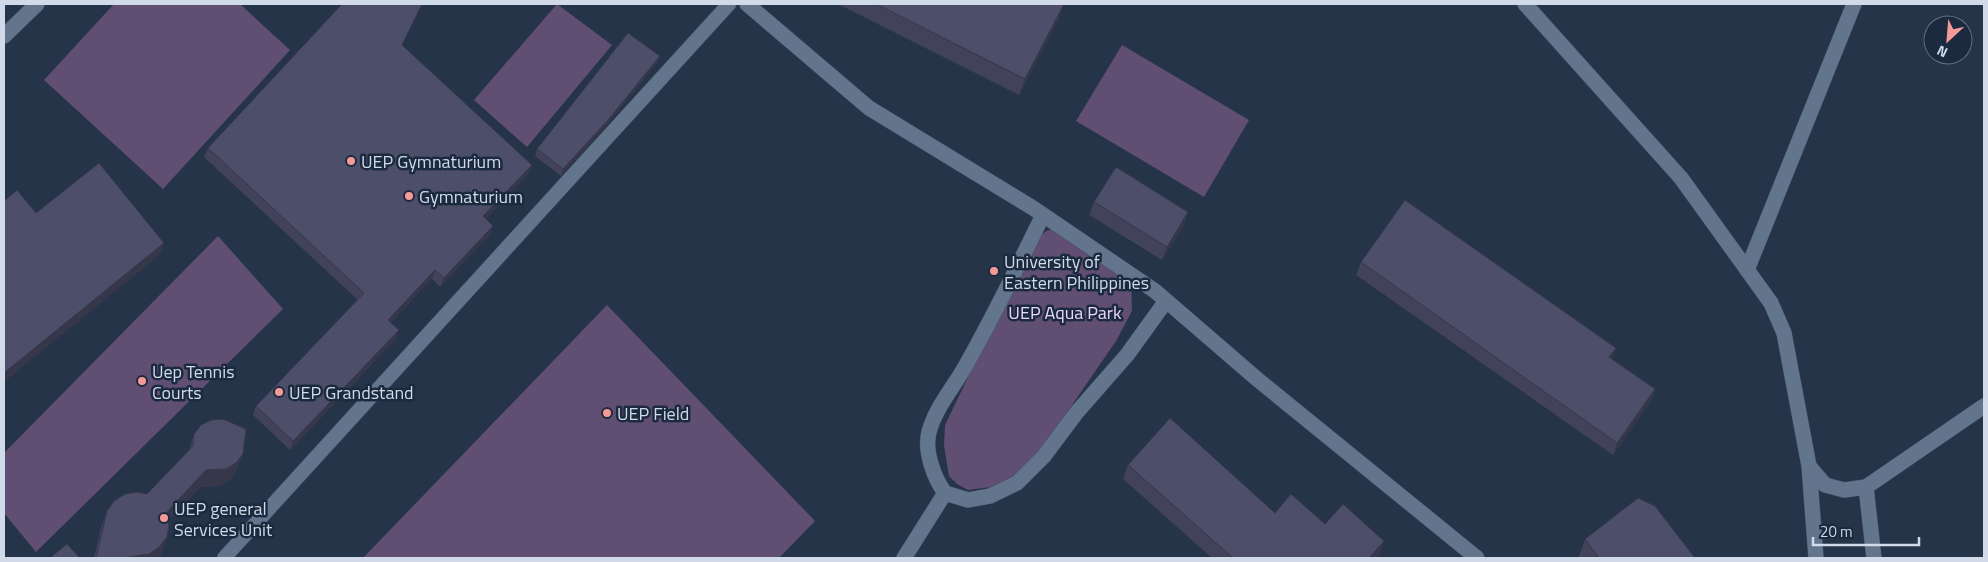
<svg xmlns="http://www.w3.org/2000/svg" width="1988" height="562" viewBox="0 0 1988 562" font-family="'Titillium Web',sans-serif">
  <rect width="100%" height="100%" fill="#253449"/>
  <!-- green -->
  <path fill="#614f73" d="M 114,4 L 240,4 L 290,50 L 163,189 L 44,80 Z
    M 557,4 L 612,45 L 527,147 L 474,100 Z
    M 1122,45 L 1249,120 L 1204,197 L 1076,121 Z
    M 1053,228 L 1131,282 L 1132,311 L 1116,341 L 1026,472 L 999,486 L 968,490 L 957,484 L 949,476 L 944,446 L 945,425 L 1019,272 L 1036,240 L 1045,232 Z
    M 218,236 L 283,309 L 36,552 L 4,513 L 4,453 Z
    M 607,305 L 815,521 L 779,558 L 363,558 Z"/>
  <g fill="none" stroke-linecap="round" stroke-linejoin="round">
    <defs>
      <path id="lane" d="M 224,558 L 729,4"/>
      <path id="street" d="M 747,4 L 869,108 L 1033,208 L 1155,291 L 1257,379 L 1477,558
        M 1525,4 L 1681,178 L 1771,303 L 1784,333 L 1809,466 L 1816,558
        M 4,36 L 37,4
        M 1747,270 L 1854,4
        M 1809,466 L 1825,485 L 1844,490 L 1866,487 L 1984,406
        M 1866,487 L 1874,558
        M 945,493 C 934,478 924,451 929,432 C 935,408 954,387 966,365 C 994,316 1018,266 1043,215
        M 904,558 L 945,493 L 968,500 L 990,496 L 1017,483 L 1044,456 L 1077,412 L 1127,355 L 1166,301"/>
    </defs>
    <!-- lane casing -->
    <use href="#lane" stroke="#445063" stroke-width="15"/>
    <!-- street casing -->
    <use href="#street" stroke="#445063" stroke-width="16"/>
    <!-- lane -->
    <use href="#lane" stroke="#63758d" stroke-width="14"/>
    <!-- street -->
    <use href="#street" stroke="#63758d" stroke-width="15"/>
  </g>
  <!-- wall -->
  <path fill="#42435a" d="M 838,4 L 1064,4 L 1059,18 L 1019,95 Z
    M 402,46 L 532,165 L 528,174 L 486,219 L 493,226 L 490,235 L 440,287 L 432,279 L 391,322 L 396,339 L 290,450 L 253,415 L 256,406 L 358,300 L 204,157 L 208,148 Z
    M 657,63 L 605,127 L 561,176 L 535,156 L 537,149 Z
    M 1094,202 L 1184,225 L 1162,260 L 1089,215 Z
    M 1361,262 L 1612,359 L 1655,389 L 1651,401 L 1613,455 L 1356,275 Z
    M 194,434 L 243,454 L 236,471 L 230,480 L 220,486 L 200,487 L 168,521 L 167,537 L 161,554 L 157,558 L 94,558 L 101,528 L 107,511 L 147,494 L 189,450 Z
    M 1128,465 L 1275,513 L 1325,524 L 1384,541 L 1379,556 L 1377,558 L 1212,558 L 1123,479 Z
    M 1585,539 L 1695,558 L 1580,558 L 1579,556 Z"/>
  <!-- shaded-wall -->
  <path fill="#36374a" d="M 422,4 L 423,4 L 398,54 L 402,45 Z
    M 1064,4 L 1059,18 L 1019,95 L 1025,79 Z
    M 660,56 L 657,63 L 605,127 L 561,176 L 563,169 Z
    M 532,165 L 528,174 L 479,226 L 483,216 Z
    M 1188,212 L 1184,225 L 1162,260 L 1167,247 Z
    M 493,226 L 490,235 L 440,287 L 444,278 Z
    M 164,243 L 160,255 L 4,382 L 4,373 Z
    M 435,270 L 432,279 L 385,329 L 388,320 Z
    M 399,330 L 396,339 L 290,450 L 293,441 Z
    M 1616,348 L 1612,360 L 1609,357 Z
    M 1655,389 L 1651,401 L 1613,455 L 1617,443 Z
    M 243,454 L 236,471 L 230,480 L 220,486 L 200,487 L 160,529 L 167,512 L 206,470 Z
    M 167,537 L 161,554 L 157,558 L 122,558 Z
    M 1384,541 L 1379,556 L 1377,558 L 1369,558 Z"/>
  <!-- building -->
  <path fill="#4d4e69" stroke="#36374a" d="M 342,4 L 422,4 L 402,45 L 532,165 L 483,216 L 493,226 L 444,278 L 435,270 L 388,320 L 399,330 L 293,441 L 256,406 L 364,293 L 208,148 Z
    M 876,4 L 1064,4 L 1025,79 Z
    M 628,33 L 660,56 L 608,120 L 563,169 L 537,149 Z
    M 99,163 L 164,243 L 4,373 L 4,201 L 17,190 L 36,213 Z
    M 1116,167 L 1188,212 L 1167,247 L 1094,202 Z
    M 1405,200 L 1616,348 L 1609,357 L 1655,389 L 1617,443 L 1361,262 Z
    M 1170,418 L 1275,513 L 1291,494 L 1325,524 L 1343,504 L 1384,541 L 1369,558 L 1233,558 L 1128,465 Z
    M 223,419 L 246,429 L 243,454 L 236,463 L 226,469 L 206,470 L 167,512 L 169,525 L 167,537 L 159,547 L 149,554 L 122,558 L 96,558 L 107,511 L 114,501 L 125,494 L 137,492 L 147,494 L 193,446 L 194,434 L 201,425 L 211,420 Z
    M 1638,498 L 1655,506 L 1695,558 L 1599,558 L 1585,539 Z
    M 67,544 L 80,558 L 50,558 Z"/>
  <!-- markers -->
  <g fill="#f59b97" stroke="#1b2a3f" stroke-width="2">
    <circle cx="351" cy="161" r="5"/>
    <circle cx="409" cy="196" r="5"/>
    <circle cx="994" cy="271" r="5"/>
    <circle cx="142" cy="381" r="5"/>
    <circle cx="279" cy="392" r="5"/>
    <circle cx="607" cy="413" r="5"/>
    <circle cx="164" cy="518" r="5"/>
  </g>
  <g text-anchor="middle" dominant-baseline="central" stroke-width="5" stroke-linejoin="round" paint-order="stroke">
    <!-- poi labels -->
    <g font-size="18" fill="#d0dae8" stroke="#1b2a3f" text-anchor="start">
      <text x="361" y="161">UEP Gymnaturium</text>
      <text x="419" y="196">Gymnaturium</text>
      <text x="1004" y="261">University of<tspan x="1004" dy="21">Eastern Philippines</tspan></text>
      <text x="152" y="371">Uep Tennis<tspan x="152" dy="21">Courts</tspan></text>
      <text x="289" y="392">UEP Grandstand</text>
      <text x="617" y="413">UEP Field</text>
      <text x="174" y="508">UEP general<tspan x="174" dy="21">Services Unit</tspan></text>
    </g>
    <!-- park labels -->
    <g font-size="18" fill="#e9d6fd" stroke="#1b2a3f">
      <text x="1065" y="312">UEP Aqua Park</text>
    </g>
  </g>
  <!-- border -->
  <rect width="1988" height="562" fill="none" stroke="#d0dae8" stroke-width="10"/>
  <!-- north arrow -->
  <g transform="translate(1948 40) rotate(206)"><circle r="24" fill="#1b2a3f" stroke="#637083"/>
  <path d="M0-4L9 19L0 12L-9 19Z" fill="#f59b97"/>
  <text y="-8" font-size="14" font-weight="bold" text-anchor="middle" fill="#d0dae8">N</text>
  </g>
  <!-- scale -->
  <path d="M1813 537v8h106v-8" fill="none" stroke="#d0dae8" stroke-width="2.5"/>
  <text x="1820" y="537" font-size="15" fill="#d0dae8" stroke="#1b2a3f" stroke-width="4" paint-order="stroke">20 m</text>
</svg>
